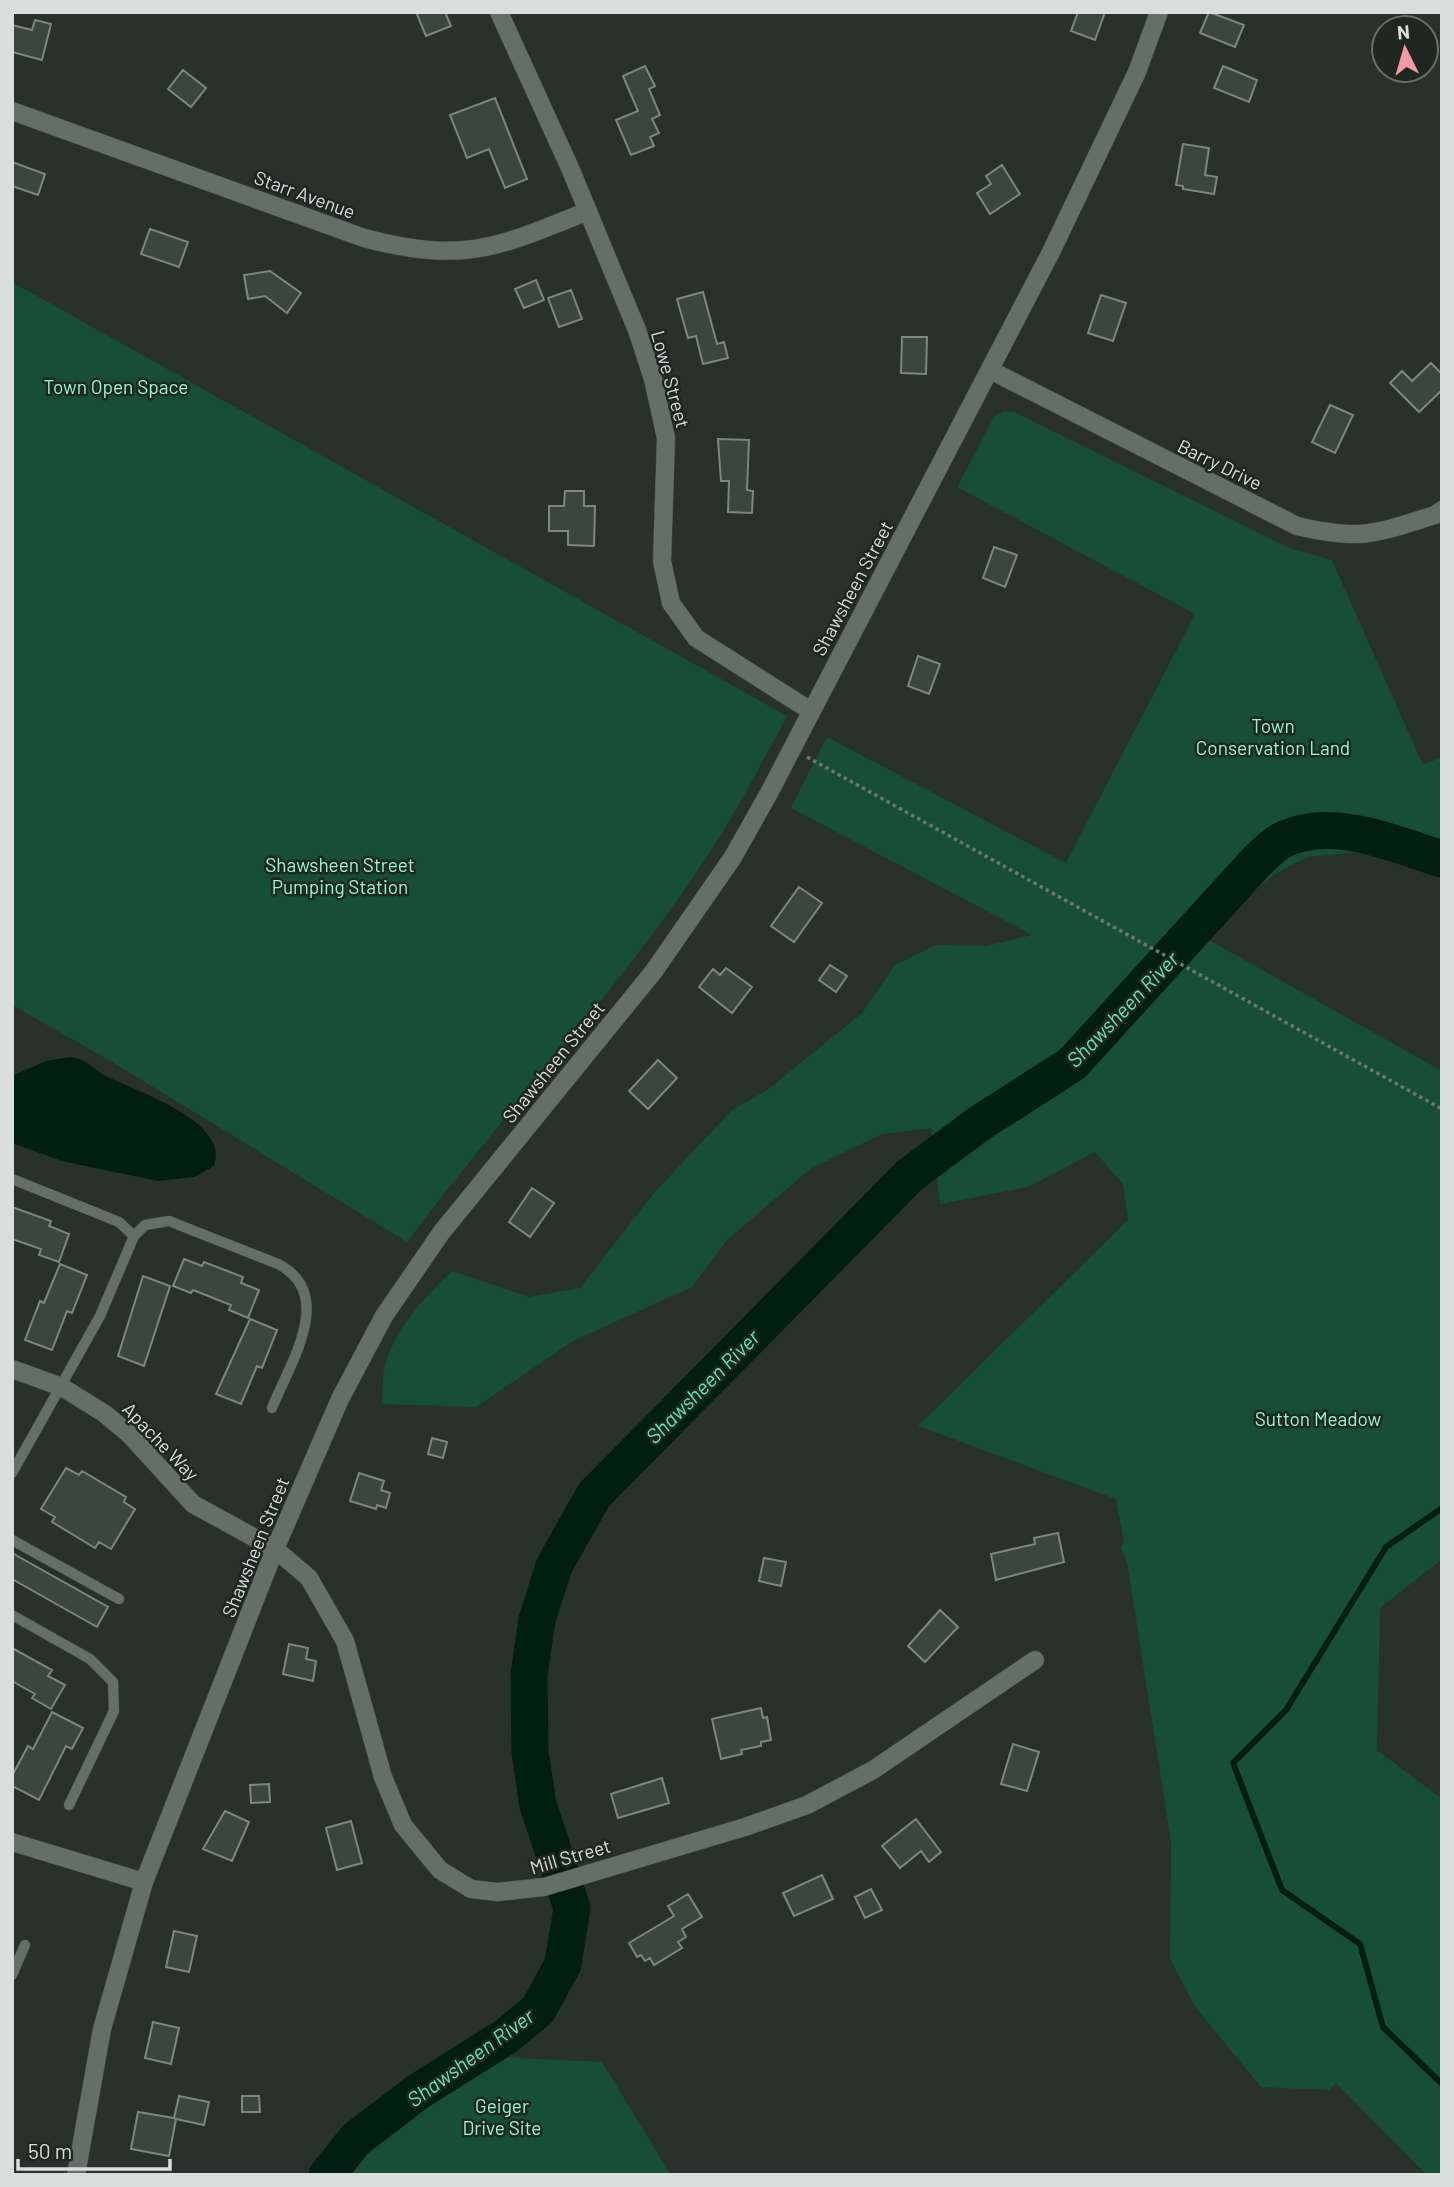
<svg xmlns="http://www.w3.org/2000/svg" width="1454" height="2187" viewBox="0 0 1454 2187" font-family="Barlow,sans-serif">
  <rect width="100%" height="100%" fill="#28312c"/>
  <!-- green -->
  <path fill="#164e37" d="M 12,282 L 787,716 C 762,763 737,811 708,855 C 618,992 505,1111 407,1242 L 112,1062 L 12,1005 Z
    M 1004,411 L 1015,412 L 1289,548 L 1332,560 L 1423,765 L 1442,757 L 1442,863 L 1404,848 L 1307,857 L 1275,874 L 1202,936 L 1442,1071 L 1442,1559 L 1380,1608 L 1377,1750 L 1442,1799 L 1442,2175 L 1427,2175 L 1336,2083 L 1329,2090 L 1261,2087 L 1196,2008 L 1170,1959 L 1171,1842 L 1127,1562 L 1121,1548 L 1124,1542 L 1116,1499 L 918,1426 L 1128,1220 L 1123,1184 L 1095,1152 L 1028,1187 L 940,1204 L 931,1128 L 882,1134 L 810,1169 L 727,1240 L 692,1287 L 573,1341 L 476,1407 L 382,1404 C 383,1393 382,1381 384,1370 C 392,1332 425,1296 452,1271 L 529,1297 L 580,1288 L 654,1193 L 732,1110 L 766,1091 L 862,1013 L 895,965 L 935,945 L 986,946 L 1032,935 L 791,808 L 827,737 L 1066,863 L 1195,614 L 957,487 L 994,417 Z
    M 476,2056 L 602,2062 L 671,2175 L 332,2175 L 381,2120 Z"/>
  <!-- water -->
  <path fill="#001e11" d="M 70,1057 C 89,1059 93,1070 108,1077 C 135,1091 231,1121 214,1166 L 194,1177 L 158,1181 L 62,1161 L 12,1143 L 12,1076 L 46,1061 Z"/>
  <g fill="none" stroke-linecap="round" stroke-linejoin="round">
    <!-- stream -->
    <path stroke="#001e11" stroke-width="6" d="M 1442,1508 L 1386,1547 L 1286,1710 L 1233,1763 L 1282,1890 L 1360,1944 L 1383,2027 L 1442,2084"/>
    <!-- river -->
    <path stroke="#001e11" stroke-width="37" d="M 327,2175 L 356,2139 L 419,2091 L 505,2037 L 538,2010 L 563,1964 L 572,1908 L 538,1805 L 530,1752 L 529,1675 L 537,1620 L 554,1566 L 594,1495 L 910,1175 L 980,1123 L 1072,1064 L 1258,860 C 1265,854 1272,846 1279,842 C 1329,814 1393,844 1442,859"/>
  </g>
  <!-- building -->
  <path fill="#3c4640" stroke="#7c8781" stroke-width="2" d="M 416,12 L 445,12 L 451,26 L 426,36 Z
    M 1078,12 L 1105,12 L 1095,40 L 1071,31 Z
    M 1209,12 L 1244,25 L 1235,47 L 1200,33 Z
    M 35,20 L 51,24 L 42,60 L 12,52 L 12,25 L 32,30 Z
    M 645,66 L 655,86 L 649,89 L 660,115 L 652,119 L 659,133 L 650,137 L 654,146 L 631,155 L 616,120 L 638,111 L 623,76 Z
    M 1223,66 L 1257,80 L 1249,102 L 1214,88 Z
    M 183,70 L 206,88 L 191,107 L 168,89 Z
    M 495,98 L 527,179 L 505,188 L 489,149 L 467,158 L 450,115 Z
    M 1183,144 L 1209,148 L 1205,175 L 1217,177 L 1214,194 L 1183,189 L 1183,186 L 1176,185 Z
    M 12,162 L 45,174 L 38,195 L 12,186 Z
    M 1002,165 L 1020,194 L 990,214 L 977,193 L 991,184 L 986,176 Z
    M 150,229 L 188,242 L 179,267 L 141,254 Z
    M 270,271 L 301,293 L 287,313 L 265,296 L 248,299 L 244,275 Z
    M 536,280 L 544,300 L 524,308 L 515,289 Z
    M 571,290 L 582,319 L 559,327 L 548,298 Z
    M 703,292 L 717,344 L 724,342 L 728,358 L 703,364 L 696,336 L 688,338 L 677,299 Z
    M 1101,295 L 1126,303 L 1113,341 L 1088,333 Z
    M 902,337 L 927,337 L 926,374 L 901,373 Z
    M 1431,363 L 1442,374 L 1442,390 L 1419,412 L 1390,383 L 1402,371 L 1412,381 Z
    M 1330,405 L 1353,415 L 1335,453 L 1312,442 Z
    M 718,439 L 749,440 L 747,490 L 753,491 L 752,513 L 728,512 L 729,481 L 721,481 Z
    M 565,491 L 584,491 L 584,506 L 595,506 L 594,546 L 568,545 L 568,531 L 549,531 L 549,506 L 564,506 Z
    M 994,547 L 1017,555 L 1005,587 L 983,578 Z
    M 918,656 L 940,664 L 929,694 L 908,686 Z
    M 799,887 L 822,903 L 794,942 L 771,926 Z
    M 830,965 L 847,976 L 836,992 L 819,980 Z
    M 726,968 L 752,987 L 732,1013 L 699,987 L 713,969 L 720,975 Z
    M 658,1060 L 677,1078 L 648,1109 L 629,1091 Z
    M 532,1188 L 554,1203 L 530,1237 L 509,1222 Z
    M 12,1207 L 51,1221 L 49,1226 L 69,1234 L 59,1262 L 39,1255 L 41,1249 L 12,1239 Z
    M 184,1259 L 202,1266 L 204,1262 L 243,1277 L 241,1283 L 259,1290 L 248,1318 L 229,1310 L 231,1305 L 193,1290 L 191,1293 L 173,1286 Z
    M 60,1264 L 87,1275 L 72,1313 L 67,1311 L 52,1350 L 25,1340 L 40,1301 L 44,1303 Z
    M 143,1276 L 170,1286 L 144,1366 L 118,1356 Z
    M 250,1319 L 277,1330 L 262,1368 L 257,1366 L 241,1404 L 216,1394 Z
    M 432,1438 L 447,1442 L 443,1458 L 428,1454 Z
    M 66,1468 L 79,1475 L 82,1471 L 126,1497 L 124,1502 L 135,1509 L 111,1549 L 99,1542 L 95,1548 L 52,1522 L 55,1517 L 41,1509 Z
    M 359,1473 L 384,1481 L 381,1490 L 390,1493 L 386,1508 L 377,1505 L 376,1509 L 350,1501 Z
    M 1058,1533 L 1064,1562 L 996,1580 L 991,1554 L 1035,1544 L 1034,1538 Z
    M 12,1553 L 108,1607 L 97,1627 L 12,1579 Z
    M 764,1558 L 786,1562 L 781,1586 L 759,1581 Z
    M 940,1610 L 958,1627 L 925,1662 L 908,1646 Z
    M 289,1644 L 308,1648 L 306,1659 L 316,1661 L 313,1681 L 283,1674 Z
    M 12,1648 L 52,1670 L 48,1676 L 65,1685 L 51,1709 L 32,1698 L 35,1694 L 12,1681 Z
    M 761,1708 L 763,1718 L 767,1717 L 771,1740 L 761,1742 L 761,1746 L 741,1750 L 742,1754 L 721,1759 L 712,1719 Z
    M 52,1712 L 83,1728 L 72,1749 L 66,1746 L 39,1800 L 12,1786 L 12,1776 L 28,1746 L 33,1749 Z
    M 1013,1744 L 1039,1752 L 1027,1791 L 1001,1784 Z
    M 662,1778 L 669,1803 L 618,1818 L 611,1794 Z
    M 269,1784 L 270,1802 L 251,1803 L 250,1785 Z
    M 225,1811 L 249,1822 L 232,1861 L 203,1849 Z
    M 916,1819 L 941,1852 L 929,1862 L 921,1851 L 900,1868 L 882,1846 Z
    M 351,1821 L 362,1863 L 337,1870 L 326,1828 Z
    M 822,1875 L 833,1899 L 794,1916 L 783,1893 Z
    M 871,1889 L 882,1910 L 865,1918 L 855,1897 Z
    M 688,1894 L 702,1917 L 682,1929 L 686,1937 L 678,1942 L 682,1948 L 654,1965 L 650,1958 L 645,1961 L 641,1955 L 637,1957 L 629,1943 L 674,1916 L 668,1906 Z
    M 174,1931 L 197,1936 L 189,1972 L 166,1967 Z
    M 153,2022 L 179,2028 L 171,2064 L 145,2058 Z
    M 179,2096 L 209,2102 L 204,2125 L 176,2119 L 169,2156 L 131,2149 L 138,2112 L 174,2118 Z
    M 242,2096 L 259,2096 L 260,2112 L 242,2112 Z"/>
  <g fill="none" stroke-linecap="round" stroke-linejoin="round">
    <defs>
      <path id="lane" d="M 12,1179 L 119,1222 L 134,1236 L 145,1225 L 169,1221 L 278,1264 C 337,1294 289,1365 272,1408
        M 12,1473 L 100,1316 L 134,1236
        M 12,1540 L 119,1599
        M 12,1615 L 90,1659 L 113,1682 L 114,1711 L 69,1805
        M 12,1975 L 25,1945"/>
      <path id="street" d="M 12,111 L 364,238 C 463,264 497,248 588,211
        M 990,370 L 1297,526 C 1361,541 1374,534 1435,515 L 1442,510
        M 12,1369 L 62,1387 L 105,1414 L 129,1434 L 193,1504 L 275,1549 L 309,1578 L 345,1641 L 383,1777 L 403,1825 L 440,1870 L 471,1889 L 497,1892 L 544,1887 L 745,1827 L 807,1805 L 873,1770 L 1035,1660
        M 12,1842 L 144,1882"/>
      <path id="secondary" d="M 499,12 L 570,168 L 637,330 L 653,379 L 666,438 L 662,561 L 671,603 L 696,638 L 811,711
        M 76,2175 L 102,2029 L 144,1882 L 275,1549 L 340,1399 L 384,1316 L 441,1233 L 654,971 L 733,857 L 769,793 L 1051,252 L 1137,72 L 1159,12"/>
    </defs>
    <!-- lane casing -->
    <use href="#lane" stroke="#444c48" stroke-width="11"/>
    <!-- street casing -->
    <use href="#street" stroke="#444c48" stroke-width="19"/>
    <!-- secondary casing -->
    <use href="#secondary" stroke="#444c48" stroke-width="19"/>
    <!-- path -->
    <path stroke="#6e7672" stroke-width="3.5" stroke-dasharray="3.5 3.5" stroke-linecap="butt" d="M 807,757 L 1442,1109"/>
    <!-- lane -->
    <use href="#lane" stroke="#646f69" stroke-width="10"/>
    <!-- street -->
    <use href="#street" stroke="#646f69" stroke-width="18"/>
    <!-- secondary -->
    <use href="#secondary" stroke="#646f69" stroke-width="18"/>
  </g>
  <g text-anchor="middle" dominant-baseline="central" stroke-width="5" stroke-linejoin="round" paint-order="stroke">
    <!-- street labels -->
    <g font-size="19" fill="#d8dedb" stroke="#1e2722">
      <text transform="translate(305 194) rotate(20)">Starr Avenue</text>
      <text transform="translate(671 379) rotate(75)">Lowe Street</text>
      <text transform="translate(1220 464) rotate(26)">Barry Drive</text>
      <text transform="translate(852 588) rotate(-62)">Shawsheen Street</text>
      <text transform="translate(553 1062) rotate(-51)">Shawsheen Street</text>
      <text transform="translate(161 1441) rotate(46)">Apache Way</text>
      <text transform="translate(255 1547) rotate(-68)">Shawsheen Street</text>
      <text transform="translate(570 1856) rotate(-16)">Mill Street</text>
    </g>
    <!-- park labels -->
    <g font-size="19" fill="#93faca" stroke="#1e2722">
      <text x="116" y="386">Town Open Space</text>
      <text x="1273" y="725">Town<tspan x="1273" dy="22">Conservation Land</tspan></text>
      <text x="340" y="864">Shawsheen Street<tspan x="340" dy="22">Pumping Station</tspan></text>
      <text x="1318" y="1418">Sutton Meadow</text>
      <text x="502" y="2105">Geiger<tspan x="502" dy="22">Drive Site</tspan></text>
    </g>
    <!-- water labels -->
    <g font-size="21" font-style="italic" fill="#5de9ae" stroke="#1e2722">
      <text transform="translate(1122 1009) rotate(-46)">Shawsheen River</text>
      <text transform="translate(702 1386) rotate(-45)">Shawsheen River</text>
      <text transform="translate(470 2057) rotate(-36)">Shawsheen River</text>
    </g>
  </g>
  <!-- border -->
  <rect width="1454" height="2187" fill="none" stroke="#d8dedb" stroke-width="28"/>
  <!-- north arrow -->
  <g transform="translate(1405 49) rotate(355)"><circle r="33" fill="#1e2722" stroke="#68706c" stroke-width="2"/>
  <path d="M0-5L12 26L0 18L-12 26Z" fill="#f49aa4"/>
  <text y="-10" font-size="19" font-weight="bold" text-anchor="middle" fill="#d8dedb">N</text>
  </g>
  <!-- scale -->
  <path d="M18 2159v10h152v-10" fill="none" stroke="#d8dedb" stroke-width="3.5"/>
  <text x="28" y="2159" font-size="21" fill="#d8dedb" stroke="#1e2722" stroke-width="5" paint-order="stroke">50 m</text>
</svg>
